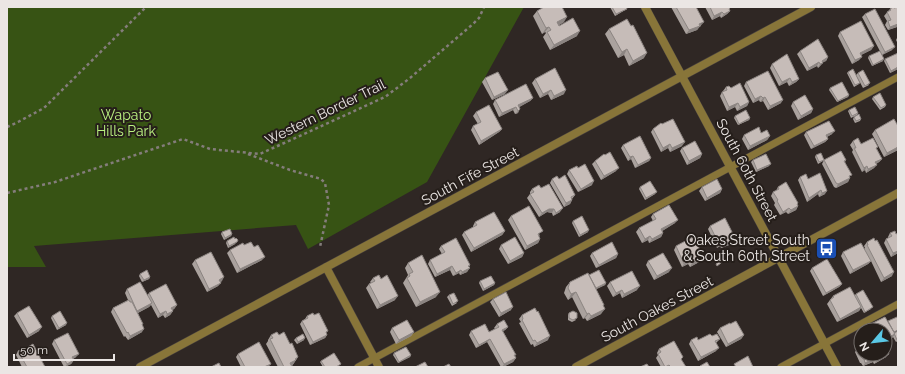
<svg xmlns="http://www.w3.org/2000/svg" width="905" height="374" viewBox="0 0 905 374" font-family="Raleway,sans-serif">
  <rect width="100%" height="100%" fill="#2f2724"/>
  <!-- green -->
  <path fill="#375314" d="M 7,7 L 524,7 L 427,182 L 308,249 L 296,225 L 34,246 L 46,267 L 7,267 Z"/>
  <g fill="none" stroke-linecap="round" stroke-linejoin="round">
    <defs>
      <path id="service" d="M 358,367 L 898,77
        M 781,367 L 898,304"/>
      <path id="minor" d="M 645,7 L 837,367
        M 326,267 L 379,367
        M 140,367 L 811,7"/>
      <path id="tertiary" d="M 576,367 L 898,193"/>
    </defs>
    <!-- service casing -->
    <use href="#service" stroke="#49423f" stroke-width="8"/>
    <!-- minor casing -->
    <use href="#minor" stroke="#49423f" stroke-width="9"/>
    <!-- tertiary casing -->
    <use href="#tertiary" stroke="#49423f" stroke-width="9"/>
    <!-- path -->
    <path stroke="#847d7b" stroke-width="2.5" stroke-dasharray="3 3" stroke-linecap="butt" d="M 7,127 L 18,122 L 44,108 L 146,7
      M 248,154 L 290,170 L 321,179 L 325,183 L 329,205 L 320,247
      M 7,193 L 55,182 L 183,139 L 210,149 L 260,154 L 385,97 L 410,78 L 473,24 L 479,18 L 484,7"/>
    <!-- service -->
    <use href="#service" stroke="#887539" stroke-width="7"/>
    <!-- minor -->
    <use href="#minor" stroke="#887539" stroke-width="8"/>
    <!-- tertiary -->
    <use href="#tertiary" stroke="#887539" stroke-width="8"/>
  </g>
  <!-- wall -->
  <path fill="#aaa29e" d="M 610,7 L 626,7 L 625,10 L 615,16 Z
    M 671,7 L 696,7 L 701,26 L 699,27 L 697,30 L 686,34 Z
    M 705,7 L 729,7 L 730,8 L 729,9 L 730,11 L 727,14 L 721,18 L 720,16 L 712,20 Z
    M 898,7 L 898,28 L 897,27 L 888,30 L 885,25 L 887,21 L 884,16 L 890,9 Z
    M 537,11 L 564,22 L 559,25 L 577,36 L 550,50 L 543,37 L 546,33 L 545,32 L 542,34 L 533,16 Z
    M 865,14 L 892,50 L 882,55 L 862,17 Z
    M 609,29 L 644,58 L 629,66 L 624,55 L 618,58 L 605,34 Z
    M 840,32 L 874,46 L 871,50 L 861,55 L 859,60 L 852,64 L 838,36 Z
    M 898,36 L 898,44 L 896,40 Z
    M 800,51 L 828,57 L 826,61 L 823,62 L 820,66 L 818,68 L 817,66 L 807,71 L 797,54 Z
    M 869,56 L 883,61 L 872,66 L 868,58 Z
    M 885,59 L 898,69 L 890,73 L 884,61 Z
    M 772,64 L 799,79 L 796,82 L 789,86 L 787,82 L 779,86 L 770,68 Z
    M 848,72 L 859,84 L 854,87 L 847,73 Z
    M 858,73 L 869,85 L 863,88 L 856,75 Z
    M 485,78 L 505,94 L 492,100 L 482,82 Z
    M 535,79 L 564,94 L 551,100 L 548,94 L 540,98 L 532,83 Z
    M 746,82 L 781,103 L 768,110 L 763,101 L 760,102 L 759,100 L 753,103 L 744,86 Z
    M 726,87 L 731,88 L 749,102 L 747,106 L 737,111 L 735,107 L 727,111 L 720,96 L 722,92 L 723,92 L 723,91 Z
    M 830,88 L 849,95 L 848,97 L 837,102 L 829,90 Z
    M 873,97 L 886,105 L 885,107 L 880,110 L 872,99 Z
    M 533,98 L 530,101 L 519,107 L 518,113 L 515,114 L 513,110 L 499,117 L 493,104 L 495,100 Z
    M 793,102 L 813,109 L 811,113 L 798,120 L 791,106 Z
    M 849,110 L 858,113 L 857,115 L 851,118 L 848,111 Z
    M 476,112 L 502,129 L 499,132 L 479,145 L 471,130 L 473,126 L 478,124 L 473,116 Z
    M 735,116 L 750,118 L 749,120 L 738,125 L 734,118 Z
    M 854,117 L 861,119 L 860,121 L 855,123 L 853,119 Z
    M 653,129 L 682,146 L 670,152 L 668,148 L 661,152 L 651,132 Z
    M 875,130 L 898,150 L 884,157 L 872,134 Z
    M 806,132 L 832,134 L 827,137 L 828,139 L 825,142 L 811,149 L 804,135 Z
    M 761,133 L 770,136 L 767,140 L 748,150 L 742,139 L 744,135 Z
    M 853,141 L 877,149 L 882,159 L 879,162 L 876,164 L 874,168 L 866,173 L 865,170 L 862,172 L 852,152 L 853,150 L 850,145 Z
    M 623,145 L 651,158 L 649,161 L 635,168 L 631,159 L 628,161 L 621,148 Z
    M 682,148 L 702,154 L 700,158 L 687,165 L 680,151 Z
    M 816,155 L 824,160 L 823,161 L 818,164 L 815,157 Z
    M 753,160 L 769,166 L 756,172 L 751,162 Z
    M 824,160 L 846,160 L 845,162 L 850,177 L 848,182 L 836,188 L 834,187 L 822,164 Z
    M 595,161 L 616,171 L 601,180 L 592,164 Z
    M 569,170 L 592,185 L 578,192 L 567,174 Z
    M 800,177 L 808,179 L 825,194 L 819,197 L 818,194 L 807,202 L 798,180 Z
    M 552,179 L 559,179 L 575,195 L 572,199 L 572,200 L 570,204 L 564,207 L 550,183 Z
    M 640,187 L 655,194 L 645,200 L 639,189 Z
    M 702,187 L 722,189 L 720,193 L 705,201 L 699,191 Z
    M 778,187 L 798,203 L 797,204 L 798,206 L 796,210 L 788,214 L 786,212 L 780,215 L 774,205 L 775,203 L 771,196 L 773,192 L 776,191 Z
    M 541,188 L 560,212 L 553,216 L 552,213 L 547,212 L 539,217 L 527,198 L 530,194 L 530,192 L 532,189 Z
    M 653,214 L 675,223 L 662,231 L 663,233 L 661,237 L 649,243 L 648,240 L 642,243 L 636,232 L 639,228 L 653,221 L 651,217 Z
    M 511,216 L 540,235 L 539,236 L 540,239 L 538,243 L 525,250 L 508,220 Z
    M 573,221 L 588,232 L 579,237 L 572,223 Z
    M 475,222 L 505,231 L 502,235 L 471,252 L 462,235 L 464,232 L 473,227 L 473,226 Z
    M 710,226 L 732,240 L 731,240 L 731,241 L 729,245 L 721,248 L 720,246 L 717,248 L 708,229 Z
    M 222,232 L 232,234 L 231,236 L 224,240 L 221,234 Z
    M 890,233 L 896,234 L 898,253 L 891,257 L 884,243 L 886,239 L 888,238 L 888,237 Z
    M 227,241 L 235,244 L 228,248 L 226,243 Z
    M 867,242 L 892,276 L 881,282 L 871,261 L 868,264 L 850,274 L 841,256 L 843,252 L 864,249 L 865,248 L 864,246 Z
    M 244,245 L 254,247 L 262,260 L 237,273 L 227,253 L 230,250 Z
    M 501,245 L 524,253 L 522,257 L 508,264 L 499,249 Z
    M 441,246 L 470,265 L 467,272 L 460,275 L 459,273 L 453,276 L 450,270 L 435,277 L 428,264 L 430,260 L 442,254 L 439,249 Z
    M 676,246 L 701,261 L 690,267 L 688,264 L 682,267 L 674,250 Z
    M 592,253 L 618,254 L 616,258 L 596,268 L 590,256 Z
    M 195,260 L 222,281 L 220,282 L 218,286 L 207,292 L 192,264 Z
    M 648,261 L 669,272 L 654,280 L 646,265 Z
    M 408,263 L 436,297 L 416,307 L 403,283 L 408,275 L 405,268 Z
    M 812,268 L 842,284 L 839,287 L 823,296 L 810,271 Z
    M 140,274 L 150,277 L 149,279 L 142,282 L 139,276 Z
    M 589,275 L 606,283 L 605,285 L 596,289 L 603,306 L 601,314 L 587,321 L 585,318 L 583,319 L 572,297 L 568,300 L 564,293 L 566,287 L 570,282 Z
    M 373,278 L 381,279 L 395,300 L 377,309 L 366,288 L 369,284 L 371,283 L 370,282 Z
    M 480,281 L 495,283 L 494,285 L 483,291 L 479,283 Z
    M 610,282 L 637,290 L 622,298 L 620,293 L 613,297 L 607,286 Z
    M 127,289 L 147,296 L 149,293 L 177,305 L 174,309 L 172,310 L 173,311 L 170,315 L 165,318 L 163,315 L 158,318 L 151,305 L 149,307 L 138,313 L 142,325 L 142,332 L 128,340 L 125,336 L 124,337 L 111,312 L 113,308 L 128,300 L 125,293 Z
    M 856,294 L 871,309 L 864,313 L 861,308 L 859,311 L 837,322 L 827,304 L 833,296 L 855,295 Z
    M 449,295 L 457,303 L 452,306 L 447,297 Z
    M 493,299 L 511,310 L 499,317 L 490,302 Z
    M 17,313 L 39,331 L 27,338 L 14,316 Z
    M 569,313 L 576,320 L 572,322 L 568,320 L 568,315 Z
    M 522,315 L 548,340 L 534,347 L 533,344 L 531,345 L 519,323 L 521,322 L 519,319 Z
    M 52,316 L 66,325 L 57,330 L 51,318 Z
    M 307,316 L 327,335 L 325,338 L 310,345 L 300,324 L 302,321 L 305,319 Z
    M 885,317 L 898,341 L 896,342 L 893,337 L 892,338 L 887,341 L 885,338 L 885,330 L 862,330 L 863,328 Z
    M 497,324 L 508,327 L 505,330 L 503,331 L 516,358 L 513,362 L 503,367 L 501,367 L 487,342 L 476,348 L 469,335 L 471,331 L 489,332 L 495,329 L 494,328 Z
    M 730,324 L 744,335 L 741,339 L 726,347 L 717,332 L 720,328 Z
    M 392,328 L 414,332 L 411,336 L 396,344 L 390,332 Z
    M 271,335 L 279,335 L 298,357 L 292,366 L 291,366 L 292,367 L 278,367 L 266,344 L 268,341 L 268,340 Z
    M 712,336 L 720,339 L 716,343 L 716,351 L 698,361 L 689,344 L 691,340 L 698,340 Z
    M 296,338 L 304,340 L 297,344 L 294,340 Z
    M 54,340 L 76,357 L 73,359 L 74,360 L 71,364 L 64,367 L 52,344 Z
    M 28,347 L 45,367 L 22,367 L 16,355 L 18,351 L 26,354 L 27,353 L 26,350 Z
    M 858,348 L 886,357 L 874,364 L 873,362 L 863,366 L 861,363 L 860,363 L 855,352 Z
    M 659,349 L 683,357 L 681,360 L 686,367 L 661,367 L 656,358 L 658,355 L 657,353 Z
    M 394,353 L 411,355 L 410,357 L 398,363 L 393,355 Z
    M 238,354 L 268,367 L 241,367 L 236,357 Z
    M 321,361 L 339,366 L 338,367 L 323,367 L 320,362 Z"/>
  <!-- shaded-wall -->
  <path fill="#8b8481" d="M 627,9 L 625,10 L 615,16 L 616,14 Z
    M 730,11 L 727,14 L 721,18 L 724,14 Z
    M 722,12 L 720,16 L 712,20 L 714,16 Z
    M 567,17 L 564,22 L 554,28 L 557,22 Z
    M 704,22 L 697,30 L 686,34 L 689,30 Z
    M 898,24 L 898,25 L 897,27 L 888,30 L 890,27 Z
    M 549,27 L 545,32 L 542,34 L 546,28 Z
    M 580,31 L 577,36 L 550,50 L 554,45 Z
    M 874,46 L 871,50 L 857,57 L 860,53 Z
    M 895,47 L 892,50 L 882,55 L 885,52 Z
    M 627,49 L 624,55 L 618,58 L 622,52 Z
    M 647,53 L 644,58 L 629,66 L 633,61 Z
    M 828,57 L 826,61 L 819,64 L 822,61 Z
    M 862,57 L 859,60 L 852,64 L 855,60 Z
    M 884,59 L 883,61 L 872,66 L 873,65 Z
    M 819,62 L 817,66 L 807,71 L 809,68 Z
    M 823,63 L 818,68 L 820,64 Z
    M 898,67 L 898,69 L 890,73 L 891,71 Z
    M 790,78 L 787,82 L 779,86 L 782,82 Z
    M 799,79 L 796,82 L 789,86 L 792,82 Z
    M 508,90 L 505,94 L 492,100 L 494,97 Z
    M 551,90 L 548,94 L 540,98 L 543,94 Z
    M 566,90 L 564,94 L 551,100 L 554,96 Z
    M 849,95 L 848,97 L 837,102 L 838,101 Z
    M 761,96 L 759,100 L 753,103 L 755,99 Z
    M 765,97 L 763,101 L 760,102 L 763,98 Z
    M 533,98 L 530,101 L 516,109 L 518,105 Z
    M 783,100 L 781,103 L 768,110 L 770,106 Z
    M 749,102 L 747,106 L 737,111 L 740,107 Z
    M 738,103 L 735,107 L 727,111 L 729,107 Z
    M 516,107 L 513,110 L 499,117 L 502,113 Z
    M 520,109 L 518,113 L 515,114 Z
    M 813,109 L 811,113 L 798,120 L 801,116 Z
    M 750,118 L 749,120 L 738,125 L 739,124 Z
    M 502,129 L 499,132 L 479,145 L 481,141 Z
    M 835,131 L 832,134 L 823,139 L 826,135 Z
    M 770,136 L 767,140 L 748,150 L 750,146 Z
    M 828,139 L 825,142 L 811,149 L 814,146 Z
    M 685,142 L 682,146 L 670,152 L 672,148 Z
    M 670,144 L 668,148 L 661,152 L 663,148 Z
    M 898,147 L 898,150 L 884,157 L 887,153 Z
    M 702,154 L 700,158 L 687,165 L 689,161 Z
    M 633,156 L 631,159 L 628,161 L 630,157 Z
    M 651,158 L 649,161 L 635,168 L 638,165 Z
    M 882,159 L 879,162 L 873,166 L 875,162 Z
    M 771,164 L 769,166 L 756,172 L 757,170 Z
    M 877,165 L 874,168 L 866,173 L 868,169 Z
    M 867,166 L 865,170 L 862,172 L 864,168 Z
    M 619,168 L 616,171 L 601,180 L 604,176 Z
    M 850,178 L 848,182 L 836,188 L 838,184 Z
    M 594,181 L 592,185 L 578,192 L 581,189 Z
    M 722,189 L 720,193 L 705,201 L 707,198 Z
    M 821,190 L 818,194 L 807,202 L 809,198 Z
    M 827,191 L 825,194 L 819,197 L 822,193 Z
    M 657,192 L 655,194 L 645,200 L 646,198 Z
    M 572,200 L 570,204 L 564,207 L 566,203 Z
    M 798,206 L 796,210 L 788,214 L 791,210 Z
    M 563,208 L 560,212 L 553,216 L 556,213 Z
    M 789,208 L 786,212 L 780,215 L 783,212 Z
    M 549,209 L 554,209 L 552,213 L 547,212 L 539,217 L 542,213 Z
    M 678,220 L 675,223 L 659,233 L 661,229 Z
    M 589,230 L 588,232 L 579,237 L 580,235 Z
    M 505,231 L 502,235 L 471,252 L 474,248 Z
    M 663,233 L 661,237 L 649,243 L 652,239 Z
    M 232,234 L 231,236 L 224,240 L 225,238 Z
    M 650,236 L 648,240 L 642,243 L 645,239 Z
    M 540,239 L 538,243 L 525,250 L 527,246 Z
    M 731,241 L 729,245 L 721,248 L 724,245 Z
    M 237,242 L 235,244 L 228,248 L 229,246 Z
    M 722,242 L 720,246 L 717,248 L 719,244 Z
    M 898,251 L 898,253 L 891,257 L 893,253 Z
    M 524,253 L 522,257 L 508,264 L 510,261 Z
    M 618,254 L 616,258 L 596,268 L 599,265 Z
    M 265,257 L 262,260 L 237,273 L 240,269 Z
    M 704,257 L 701,261 L 690,267 L 692,263 Z
    M 691,260 L 688,264 L 682,267 L 684,264 Z
    M 871,261 L 868,264 L 850,274 L 853,270 Z
    M 452,266 L 450,270 L 435,277 L 437,274 Z
    M 470,268 L 467,272 L 460,275 L 462,272 Z
    M 672,268 L 669,272 L 654,280 L 657,276 Z
    M 461,270 L 459,273 L 453,276 L 456,273 Z
    M 894,272 L 892,276 L 881,282 L 884,278 Z
    M 150,277 L 149,279 L 142,282 L 144,280 Z
    M 224,277 L 222,281 L 217,284 L 219,280 Z
    M 221,283 L 218,286 L 207,292 L 209,289 Z
    M 495,283 L 494,285 L 483,291 L 484,289 Z
    M 606,283 L 605,285 L 593,291 L 595,289 Z
    M 842,284 L 839,287 L 823,296 L 826,293 Z
    M 640,286 L 637,290 L 622,298 L 624,294 Z
    M 622,290 L 620,293 L 613,297 L 616,293 Z
    M 440,292 L 436,297 L 416,307 L 420,302 Z
    M 576,292 L 572,297 L 568,300 L 571,294 Z
    M 398,296 L 395,300 L 377,309 L 380,305 Z
    M 152,303 L 149,307 L 135,314 L 137,311 Z
    M 177,305 L 174,309 L 169,312 L 171,308 Z
    M 513,307 L 511,310 L 499,317 L 501,313 Z
    M 861,307 L 859,311 L 837,322 L 840,319 Z
    M 605,309 L 601,314 L 587,321 L 591,316 Z
    M 166,311 L 163,315 L 158,318 L 160,314 Z
    M 173,311 L 170,315 L 165,318 L 167,314 Z
    M 589,313 L 585,318 L 583,319 L 587,314 Z
    M 67,323 L 66,325 L 57,330 L 59,328 Z
    M 42,327 L 39,331 L 27,338 L 29,335 Z
    M 508,327 L 505,330 L 500,333 L 502,330 Z
    M 144,329 L 142,332 L 128,340 L 130,336 Z
    M 414,332 L 411,336 L 396,344 L 399,340 Z
    M 895,334 L 892,338 L 887,341 L 889,337 Z
    M 327,335 L 325,338 L 310,345 L 313,342 Z
    M 744,335 L 741,339 L 726,347 L 728,344 Z
    M 550,336 L 548,340 L 534,347 L 537,343 Z
    M 305,338 L 304,340 L 297,344 L 298,342 Z
    M 490,339 L 487,342 L 476,348 L 479,345 Z
    M 719,348 L 716,351 L 698,361 L 701,357 Z
    M 79,354 L 76,357 L 70,361 L 72,357 Z
    M 889,354 L 886,357 L 874,364 L 877,360 Z
    M 411,355 L 410,357 L 398,363 L 399,362 Z
    M 298,357 L 292,366 L 288,367 L 290,363 Z
    M 516,358 L 513,362 L 503,367 L 502,367 L 504,364 Z
    M 875,358 L 873,362 L 863,366 L 865,363 Z
    M 74,360 L 71,364 L 65,367 L 67,364 Z
    M 271,364 L 268,367 L 264,367 Z"/>
  <!-- building -->
  <path fill="#c6bcb8" stroke="#8b8481" d="M 544,7 L 562,7 L 567,17 L 557,22 L 559,26 L 573,18 L 580,31 L 554,45 L 547,32 L 551,30 L 549,27 L 546,28 L 537,11 Z
    M 612,7 L 626,7 L 627,9 L 616,14 Z
    M 676,7 L 696,7 L 704,22 L 699,24 L 700,26 L 689,30 Z
    M 710,7 L 729,7 L 730,8 L 729,9 L 730,11 L 724,14 L 722,12 L 714,16 Z
    M 893,7 L 894,8 L 898,7 L 898,24 L 890,27 L 888,21 L 891,20 L 887,12 L 891,10 L 890,9 Z
    M 875,9 L 895,47 L 885,52 L 865,14 Z
    M 627,19 L 631,26 L 633,25 L 647,53 L 633,61 L 627,49 L 622,52 L 609,29 Z
    M 861,21 L 874,46 L 860,53 L 862,57 L 855,60 L 840,32 Z
    M 818,39 L 828,57 L 822,61 L 823,63 L 820,64 L 819,62 L 809,68 L 800,51 Z
    M 880,51 L 884,59 L 873,65 L 869,56 Z
    M 898,53 L 898,67 L 891,71 L 885,59 Z
    M 787,54 L 799,79 L 792,82 L 790,78 L 782,82 L 772,64 Z
    M 555,68 L 566,90 L 554,96 L 551,90 L 543,94 L 535,79 Z
    M 853,69 L 860,83 L 855,85 L 848,72 Z
    M 863,70 L 870,83 L 865,86 L 858,73 Z
    M 768,71 L 783,100 L 770,106 L 765,97 L 763,98 L 761,96 L 755,99 L 746,82 Z
    M 498,72 L 508,90 L 494,97 L 485,78 Z
    M 842,82 L 849,95 L 838,101 L 830,88 Z
    M 740,83 L 749,102 L 740,107 L 738,103 L 729,107 L 722,92 L 727,90 L 726,87 L 729,86 L 731,88 Z
    M 526,84 L 533,98 L 518,105 L 520,109 L 518,111 L 516,107 L 502,113 L 495,100 Z
    M 880,93 L 886,105 L 881,108 L 873,97 Z
    M 805,95 L 813,109 L 801,116 L 793,102 Z
    M 489,105 L 502,129 L 481,141 L 473,126 L 481,122 L 476,112 Z
    M 855,107 L 858,113 L 852,116 L 849,110 Z
    M 746,110 L 750,118 L 739,124 L 735,116 Z
    M 859,114 L 861,119 L 856,121 L 854,117 Z
    M 673,119 L 685,142 L 672,148 L 670,144 L 663,148 L 653,129 L 661,123 L 662,124 Z
    M 894,119 L 898,126 L 898,147 L 887,153 L 875,130 Z
    M 829,121 L 835,131 L 826,135 L 828,139 L 814,146 L 806,132 Z
    M 759,127 L 761,133 L 767,130 L 770,136 L 750,146 L 744,135 Z
    M 640,136 L 651,158 L 638,165 L 633,156 L 630,157 L 623,145 Z
    M 858,138 L 861,144 L 873,138 L 878,147 L 876,148 L 882,159 L 875,162 L 877,165 L 868,169 L 867,166 L 864,168 L 854,148 L 856,148 L 853,141 Z
    M 695,141 L 702,154 L 689,161 L 682,148 Z
    M 841,151 L 846,160 L 844,161 L 852,175 L 849,176 L 850,178 L 838,184 L 836,183 L 824,160 Z
    M 610,152 L 619,168 L 604,176 L 595,161 L 604,154 L 605,155 Z
    M 821,153 L 824,160 L 819,162 L 816,155 Z
    M 766,154 L 771,164 L 757,170 L 753,160 Z
    M 585,164 L 594,181 L 581,189 L 569,170 L 577,166 L 578,168 Z
    M 820,173 L 827,191 L 822,193 L 821,190 L 809,198 L 800,177 L 806,174 L 808,179 Z
    M 565,175 L 575,195 L 571,197 L 572,200 L 566,203 L 552,179 L 557,176 L 559,179 Z
    M 717,179 L 722,189 L 707,198 L 702,187 Z
    M 650,181 L 657,192 L 646,198 L 640,187 Z
    M 786,182 L 798,203 L 797,204 L 798,206 L 791,210 L 789,208 L 783,212 L 777,201 L 778,200 L 773,192 L 779,189 L 778,187 Z
    M 549,184 L 563,208 L 556,213 L 554,209 L 549,209 L 542,213 L 530,194 L 534,192 L 532,189 L 539,185 L 541,188 Z
    M 669,205 L 678,220 L 661,229 L 663,233 L 652,239 L 650,236 L 645,239 L 639,228 L 656,219 L 653,214 Z
    M 529,206 L 543,231 L 538,234 L 540,239 L 527,246 L 511,216 Z
    M 494,212 L 505,231 L 474,248 L 464,232 L 477,225 L 475,222 Z
    M 582,216 L 589,230 L 580,235 L 573,221 Z
    M 725,218 L 734,236 L 730,238 L 731,241 L 724,245 L 722,242 L 719,244 L 710,226 Z
    M 230,229 L 232,234 L 225,238 L 222,232 Z
    M 895,231 L 896,234 L 898,233 L 898,251 L 893,253 L 886,239 L 892,236 L 890,233 Z
    M 234,237 L 235,239 L 236,238 L 238,240 L 237,242 L 229,246 L 227,241 Z
    M 515,237 L 524,253 L 510,261 L 501,245 Z
    M 693,237 L 704,257 L 692,263 L 691,260 L 684,264 L 676,246 Z
    M 456,238 L 470,265 L 468,266 L 470,268 L 462,272 L 461,270 L 456,273 L 452,266 L 437,274 L 430,260 L 445,252 L 441,246 Z
    M 874,238 L 875,241 L 877,240 L 894,272 L 884,278 L 867,245 L 868,245 L 867,242 Z
    M 251,242 L 254,247 L 258,245 L 265,257 L 240,269 L 230,250 L 243,243 L 244,245 Z
    M 612,242 L 618,254 L 599,265 L 592,253 Z
    M 861,243 L 871,261 L 853,270 L 843,252 Z
    M 211,252 L 224,277 L 219,280 L 221,283 L 209,289 L 195,260 Z
    M 663,253 L 672,268 L 657,276 L 648,261 Z
    M 422,255 L 440,292 L 420,302 L 407,278 L 410,276 L 409,274 L 413,272 L 408,263 Z
    M 827,259 L 842,284 L 826,293 L 812,268 Z
    M 720,261 L 721,263 L 717,266 L 716,264 Z
    M 147,270 L 150,277 L 144,280 L 140,274 Z
    M 599,270 L 606,283 L 596,288 L 589,275 Z
    M 632,271 L 640,286 L 624,294 L 622,290 L 616,293 L 610,282 Z
    M 588,273 L 604,305 L 603,305 L 605,309 L 591,316 L 589,313 L 587,314 L 576,292 L 571,294 L 568,288 L 570,282 Z
    M 379,275 L 381,279 L 387,275 L 398,296 L 380,305 L 369,284 L 375,281 L 373,278 Z
    M 491,276 L 495,283 L 484,289 L 480,281 Z
    M 140,282 L 152,303 L 137,311 L 127,289 Z
    M 166,284 L 177,305 L 171,308 L 173,311 L 167,314 L 166,311 L 160,314 L 149,293 Z
    M 850,287 L 861,307 L 840,319 L 830,300 L 834,297 L 833,296 Z
    M 863,290 L 873,307 L 865,312 L 856,294 Z
    M 506,292 L 513,307 L 501,313 L 493,299 Z
    M 454,293 L 458,301 L 453,304 L 449,295 Z
    M 129,300 L 130,302 L 132,302 L 143,324 L 142,324 L 144,329 L 130,336 L 128,332 L 127,333 L 113,308 Z
    M 29,306 L 42,327 L 29,335 L 17,313 Z
    M 535,308 L 537,312 L 538,311 L 550,336 L 537,343 L 535,340 L 533,341 L 522,320 L 523,319 L 522,315 Z
    M 60,311 L 67,323 L 59,328 L 52,316 Z
    M 573,311 L 577,313 L 577,318 L 573,320 L 569,318 L 569,313 Z
    M 313,313 L 314,315 L 319,313 L 328,331 L 326,332 L 327,335 L 313,342 L 302,321 L 308,318 L 307,316 Z
    M 885,317 L 895,334 L 889,337 L 885,330 L 864,330 L 863,328 Z
    M 897,317 L 898,319 L 898,330 L 894,332 L 888,321 Z
    M 407,320 L 414,332 L 399,340 L 392,328 Z
    M 504,320 L 508,327 L 502,330 L 516,355 L 514,355 L 516,358 L 504,364 L 490,339 L 479,345 L 471,331 L 485,324 L 489,332 L 499,327 L 497,324 Z
    M 736,321 L 744,335 L 728,344 L 720,328 L 730,323 L 730,324 Z
    M 898,331 L 898,340 L 897,340 L 894,333 Z
    M 277,332 L 279,335 L 284,332 L 290,344 L 292,343 L 298,357 L 295,359 L 296,360 L 290,363 L 292,367 L 284,367 L 270,339 L 273,338 L 271,335 Z
    M 68,333 L 79,354 L 72,357 L 74,360 L 67,364 L 54,340 Z
    M 303,334 L 305,338 L 298,342 L 296,338 Z
    M 710,334 L 712,336 L 717,334 L 720,339 L 715,341 L 719,348 L 701,357 L 691,340 L 697,337 L 698,340 Z
    M 674,341 L 683,357 L 681,359 L 686,367 L 671,367 L 669,365 L 665,367 L 658,354 L 661,352 L 659,349 Z
    M 259,342 L 271,364 L 264,367 L 245,367 L 238,354 Z
    M 33,344 L 45,367 L 27,367 L 18,351 L 23,349 L 26,354 L 31,351 L 28,347 Z
    M 861,346 L 861,354 L 885,354 L 885,346 L 889,354 L 877,360 L 875,358 L 865,363 L 864,359 L 863,359 L 858,348 Z
    M 406,347 L 411,355 L 399,362 L 394,353 Z
    M 334,353 L 341,364 L 336,367 L 325,367 L 321,361 Z
    M 748,356 L 753,367 L 736,367 L 734,364 Z
    M 425,362 L 428,367 L 415,367 Z
    M 707,362 L 710,367 L 700,367 L 700,366 Z
    M 219,363 L 221,367 L 211,367 Z
    M 449,364 L 451,367 L 443,367 Z
    M 647,364 L 649,367 L 640,367 Z"/>
  <!-- icons -->
  <defs>
    <symbol id="bus-square" viewBox="-11 -11 22 22"><rect x="-9" y="-9" width="18" height="18" rx="4" fill="#1a4fb4" stroke="#251e1a"/><path d="M-5-6H5V4H4V6H2V4H-2V6H-4V4H-5ZM-3.5-4V0h7V-4ZM-3.5 1.2v1.5H-2V1.2ZM2 1.2v1.5H3.5V1.2Z" fill="#fff"/></symbol>
  </defs>
  <g fill-rule="evenodd">
    <use href="#bus-square" x="814" y="236" width="25" height="25"/>
  </g>
  <g text-anchor="middle" dominant-baseline="central" stroke-width="4" stroke-linejoin="round" paint-order="stroke">
    <!-- street labels -->
    <g font-size="14" fill="#ebe6e4" stroke="#251e1a">
      <text transform="translate(325 112) rotate(-26)">Western Border Trail</text>
      <text transform="translate(747 170) rotate(62)">South 60th Street</text>
      <text transform="translate(470 176) rotate(-28)">South Fife Street</text>
      <text transform="translate(657 309) rotate(-28)">South Oakes Street</text>
    </g>
    <!-- park labels -->
    <g font-size="14" fill="#baf180" stroke="#251e1a">
      <text x="126" y="115">Wapato<tspan x="126" dy="16">Hills Park</tspan></text>
    </g>
    <!-- poi labels -->
    <g font-size="14" fill="#ebe6e4" stroke="#251e1a" text-anchor="end">
      <text x="810" y="240">Oakes Street South<tspan x="810" dy="16">&amp; South 60th Street</tspan></text>
    </g>
  </g>
  <!-- border -->
  <rect width="905" height="374" fill="none" stroke="#ebe6e4" stroke-width="16"/>
  <!-- north arrow -->
  <g transform="translate(873 342) rotate(242)"><circle r="19" fill="#251e1a" stroke="#746e6b"/>
  <path d="M0-3L7 15L0 10L-7 15Z" fill="#5ac8e5"/>
  <text y="-6" font-size="11" font-weight="bold" text-anchor="middle" fill="#ebe6e4">N</text>
  </g>
  <!-- scale -->
  <path d="M14 354v6h100v-6" fill="none" stroke="#ebe6e4" stroke-width="2"/>
  <text x="20" y="354" font-size="12" fill="#ebe6e4" stroke="#251e1a" stroke-width="3" paint-order="stroke">50 m</text>
</svg>
